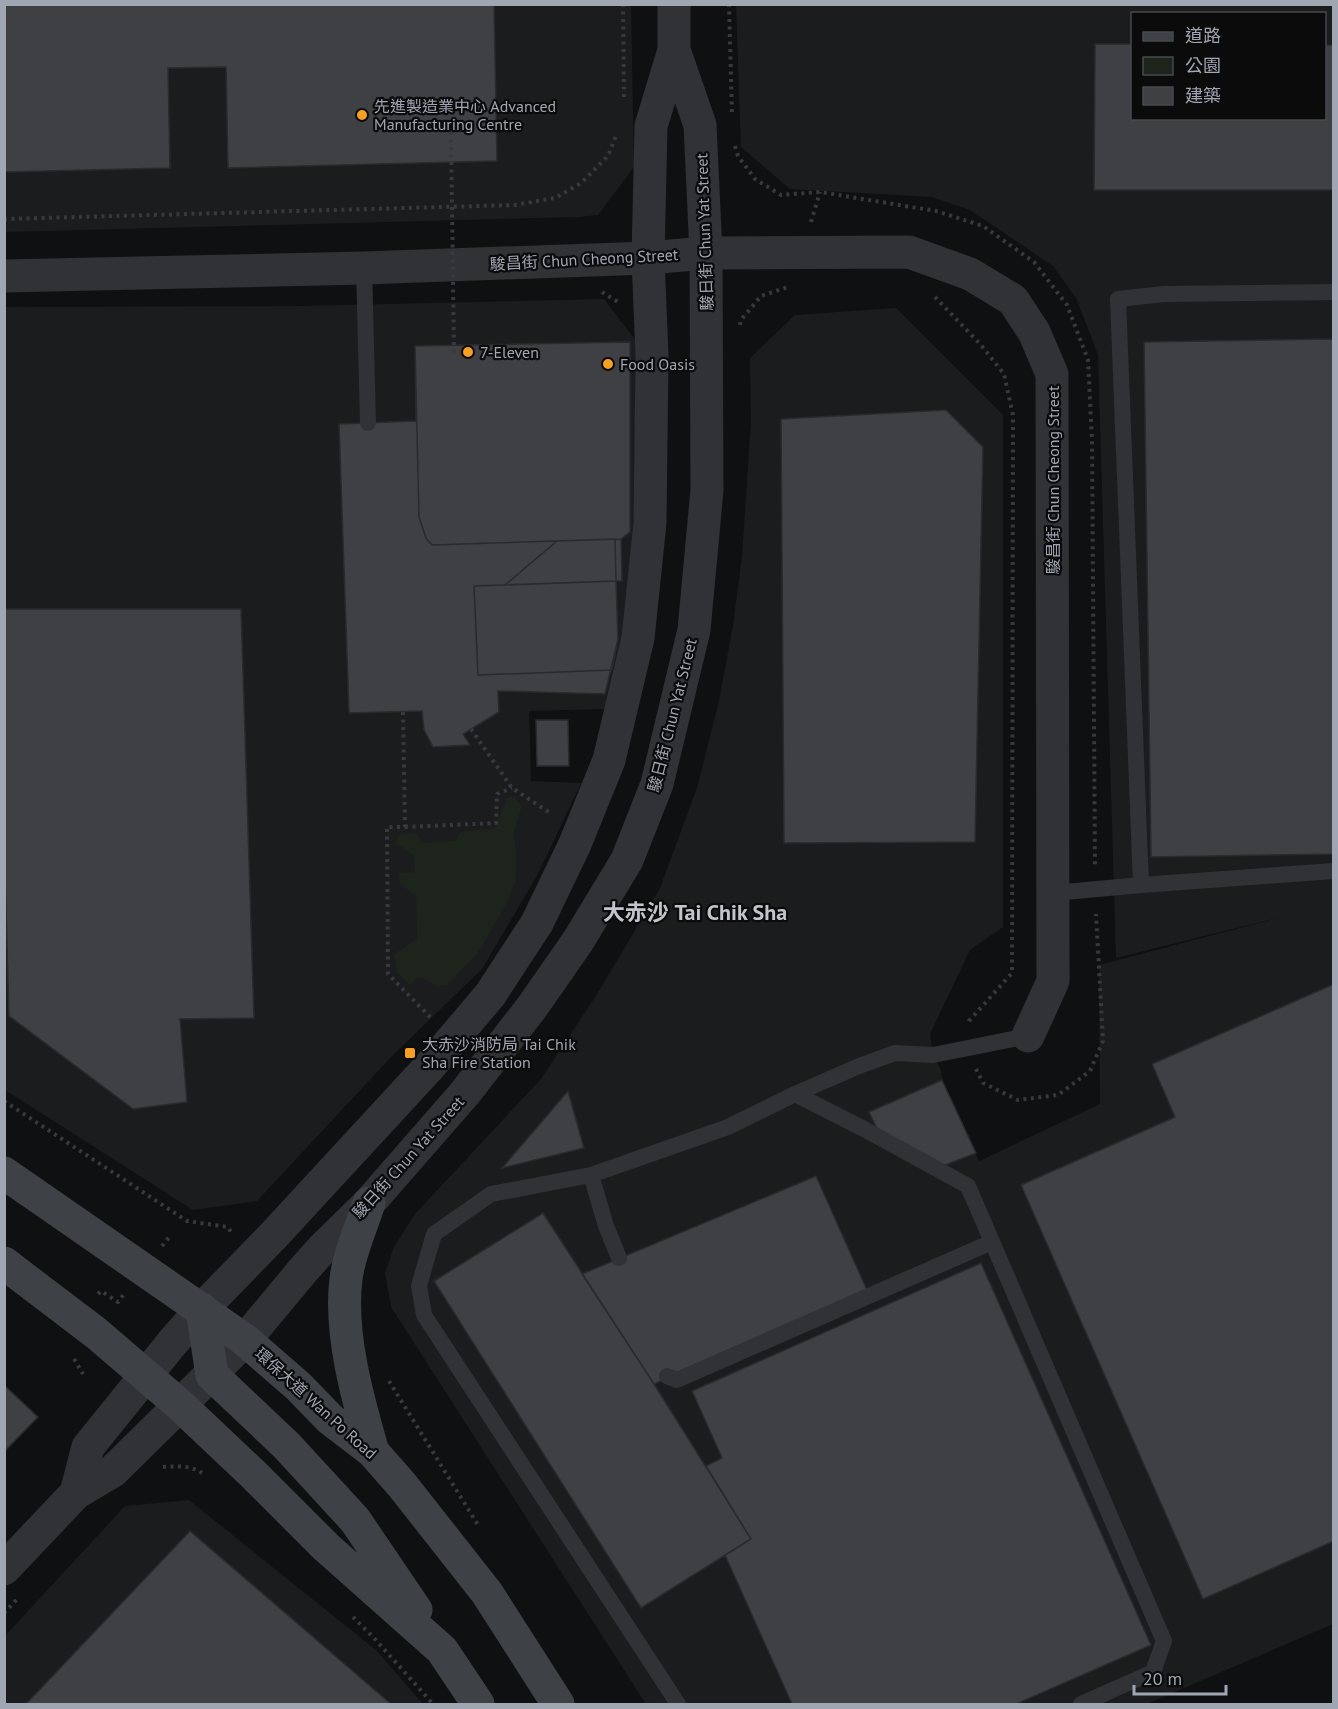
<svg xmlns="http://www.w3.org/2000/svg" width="1338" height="1709" viewBox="0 0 1338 1709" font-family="'PT Sans','Noto Sans TC',sans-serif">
  <rect width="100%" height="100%" fill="#0f1011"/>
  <!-- built -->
  <path fill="#1b1c1e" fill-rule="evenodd" d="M 4,5 L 631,5 L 634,167 L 598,215 L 578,217 L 5,232 Z
    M 736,5 L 1333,5 L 1333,1624 L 1147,1704 L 646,1704 L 391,1307 L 385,1273 L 394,1247 L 415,1214 L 541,1079 L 599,991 L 660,888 L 697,788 L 719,701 L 733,625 L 742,556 L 751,422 L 750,358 L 795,315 L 896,308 L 1003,415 L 1003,927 L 970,950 L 930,1034 L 933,1055 L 941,1070 L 942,1080 L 979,1161 L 1100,1104 L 1099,965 L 1289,915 L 1116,958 L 1098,355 L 1089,331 L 1076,298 L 1053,266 L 970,210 L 932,197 L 790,189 L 741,147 ZM 1132,14 L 1324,14 L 1324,118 L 1132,118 Z
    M 604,299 L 636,341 L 633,592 L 605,709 L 529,711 L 531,781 L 581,783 L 538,874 L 482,969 L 392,1056 L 257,1201 L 193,1210 L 5,1090 L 4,307 L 300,306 Z
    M 189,1500 L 376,1650 L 423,1704 L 5,1704 L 4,1637 L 125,1506 Z"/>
  <!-- green -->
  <path fill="#1c241c" d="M 514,796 L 522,806 L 514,832 L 517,865 L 515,882 L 509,899 L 478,953 L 447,985 L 437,986 L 423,978 L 416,979 L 410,985 L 397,972 L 394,954 L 417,939 L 416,896 L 400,884 L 399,873 L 415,872 L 414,856 L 395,843 L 399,834 L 417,833 L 421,843 L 455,841 L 460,832 L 495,828 L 507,798 Z"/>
  <!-- building -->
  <path fill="#3e4044" stroke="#292a2d" stroke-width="1.5" d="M 4,4 L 494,4 L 497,161 L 228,168 L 226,67 L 168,68 L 170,168 L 4,172 Z
    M 1095,44 L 1132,44 L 1132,118 L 1324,118 L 1324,45 L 1334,45 L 1334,190 L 1094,190 Z
    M 1334,339 L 1334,854 L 1151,857 L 1144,342 Z
    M 630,342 L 630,532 L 621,539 L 432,545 L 426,538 L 419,517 L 415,346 Z
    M 630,342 L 630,532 L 621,539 L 622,581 L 616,581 L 618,639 L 605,694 L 498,691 L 499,712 L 463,734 L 470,745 L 433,747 L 424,730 L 422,711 L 349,713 L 339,424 L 416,421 L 415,346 Z
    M 946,410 L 983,447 L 975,842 L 784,843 L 781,419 Z
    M 615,539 L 616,581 L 505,585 L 557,541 Z
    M 616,581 L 618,639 L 612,670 L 478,675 L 474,586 Z
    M 4,609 L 241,609 L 254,1018 L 180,1019 L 187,1102 L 133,1109 L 9,1016 L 4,841 Z
    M 536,720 L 568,720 L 569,766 L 537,766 Z
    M 1334,984 L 1334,1541 L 1203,1599 L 1021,1185 L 1175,1117 L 1152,1064 Z
    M 942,1080 L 976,1153 L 943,1166 L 880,1135 L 869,1112 Z
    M 568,1091 L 584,1148 L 502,1168 Z
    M 816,1176 L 867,1290 L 654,1384 L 582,1274 Z
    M 543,1213 L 654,1384 L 751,1539 L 641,1608 L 434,1281 Z
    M 981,1263 L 1151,1645 L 1016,1704 L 792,1704 L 725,1555 L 751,1539 L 706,1466 L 722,1458 L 692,1391 Z
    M 4,1385 L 38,1417 L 4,1452 Z
    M 190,1531 L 391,1704 L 26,1704 Z"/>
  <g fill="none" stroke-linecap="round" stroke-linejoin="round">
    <!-- path -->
    <path stroke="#36393d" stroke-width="4" stroke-dasharray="3 4.5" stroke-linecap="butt" d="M 623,4 L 624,100
      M 729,4 L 732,115
      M 735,146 L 738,156 L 755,179 L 781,195 L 820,192 L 936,211 L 983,226 L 1034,262 L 1067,305 L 1088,360 L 1092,440 L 1095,867
      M 4,219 L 515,205 L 555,198 L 581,183 L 608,156 L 617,133
      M 811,222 L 820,192
      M 602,292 L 618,302
      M 935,297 L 981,345 L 1004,374 L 1013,415 L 1012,973 L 969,1021 L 969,1025
      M 740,325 L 741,320 L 761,296 L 788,287
      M 403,712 L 405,827 L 387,827 L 388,974 L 431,1018
      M 471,729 L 512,788 L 552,814
      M 405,827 L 496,823 L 497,794 L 512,788
      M 976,1069 L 983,1083 L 1018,1100 L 1058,1095 L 1090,1071 L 1103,1041 L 1096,914
      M 4,1101 L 187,1221 L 228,1227 L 231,1232
      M 162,1246 L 171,1235
      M 98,1294 L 101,1291 L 118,1302 L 124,1294
      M 74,1359 L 83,1374
      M 389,1381 L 478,1525
      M 163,1467 C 177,1466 190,1465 202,1473
      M 4,1613 L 18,1598
      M 353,1617 L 374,1638 L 433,1704"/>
    <!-- service -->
    <path stroke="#303236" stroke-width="16" d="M 364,268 L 368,423
      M 1141,885 L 1118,299 L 1164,294 L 1334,292
      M 1054,893 L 1141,885 L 1334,871
      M 795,1094 L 864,1129 L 968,1186 L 1164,1641 L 1153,1672 L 1081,1704
      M 591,1175 L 606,1226 L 619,1258
      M 667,1376 L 677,1380 L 992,1242
      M 678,1704 L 424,1315 L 419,1286 L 434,1234 L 491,1194 L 591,1175 L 728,1127 L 795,1094 L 859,1066 L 895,1053 L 933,1055 L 1028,1036"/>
    <!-- minor -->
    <path stroke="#303236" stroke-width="33" d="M 4,276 L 364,268 L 648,258 L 706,253 L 909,252 L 970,274 L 1013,300 L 1034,332 L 1052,374 L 1053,981 L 1028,1036
      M 76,1493 L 88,1447 L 172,1343 L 202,1309
      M 4,1569 L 76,1493 L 113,1471 L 180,1405"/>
    <!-- tertiary -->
    <path stroke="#303236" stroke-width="33" d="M 202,1309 L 273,1236 L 429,1067 L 490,995 L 537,923 L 575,844 L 609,760 L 638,638 L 650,523 L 652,356 L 648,258 L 651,126 L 674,50 L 674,4
      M 180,1405 L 245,1340 L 305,1268 L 323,1248 L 369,1203 L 465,1093 L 532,1007 L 578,941 L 627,860 L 657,784 L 694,630 L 707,490 L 706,253 L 700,125 L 674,50"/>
    <!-- secondary -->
    <path stroke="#3e4146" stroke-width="33" d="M 4,1173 L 245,1340 L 298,1386 L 330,1419 L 373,1452 L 402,1485 L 487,1593 L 558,1704
      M 369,1203 C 361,1228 349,1253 346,1279 C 339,1333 358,1400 373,1452
      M 4,1263 L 96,1333 L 180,1405 L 253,1474 L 326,1547 L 442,1650 L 478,1704
      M 202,1309 L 212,1375 L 287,1446 L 355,1520 L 416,1610"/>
    <!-- path-bridge -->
    <path stroke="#36393d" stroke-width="4" stroke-dasharray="3 4.5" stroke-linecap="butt" d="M 451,132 L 454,356"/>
  </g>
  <!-- markers -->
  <g fill="#f6a023" stroke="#0b0b0c" stroke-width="2">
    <circle cx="362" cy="115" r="6"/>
    <circle cx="468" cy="352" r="6"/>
    <circle cx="608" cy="364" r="6"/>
    <rect x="404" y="1047" width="12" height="12" rx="3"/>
  </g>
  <g text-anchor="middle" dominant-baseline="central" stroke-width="4.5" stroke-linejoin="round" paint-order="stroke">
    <!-- poi labels -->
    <g font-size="16" fill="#a0a7b2" stroke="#0b0b0c" text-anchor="start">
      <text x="374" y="106">先進製造業中心 Advanced<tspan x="374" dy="18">Manufacturing Centre</tspan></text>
      <text x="480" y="352">7-Eleven</text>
      <text x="620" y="364">Food Oasis</text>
      <text x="422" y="1044">大赤沙消防局 Tai Chik<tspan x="422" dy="18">Sha Fire Station</tspan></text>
    </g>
    <!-- street labels -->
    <g font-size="16" fill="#a0a7b2" stroke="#0b0b0c">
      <text transform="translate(704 232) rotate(-92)">駿日街 Chun Yat Street</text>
      <text transform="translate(584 259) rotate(-3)">駿昌街 Chun Cheong Street</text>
      <text transform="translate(1053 480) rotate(-90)">駿昌街 Chun Cheong Street</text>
      <text transform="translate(672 715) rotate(-76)">駿日街 Chun Yat Street</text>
      <text transform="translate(408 1157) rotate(-48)">駿日街 Chun Yat Street</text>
      <text transform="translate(316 1403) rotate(42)">環保大道 Wan Po Road</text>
    </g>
    <!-- district labels -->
    <g font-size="22" font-weight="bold" fill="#c1c6ce" stroke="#0b0b0c">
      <text x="695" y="912">大赤沙 Tai Chik Sha</text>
    </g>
  </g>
  <!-- border -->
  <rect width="1338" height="1709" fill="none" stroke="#a0a7b2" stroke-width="12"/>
  <!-- legend -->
  <rect x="1131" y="12" width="195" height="108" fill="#0b0b0c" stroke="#47494e" stroke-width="1.5"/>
  <rect x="1143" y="32" width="30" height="9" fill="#3e4146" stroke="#47494e" stroke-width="1.5"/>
  <text x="1185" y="42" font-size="18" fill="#a0a7b2">道路</text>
  <rect x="1143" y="57" width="30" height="18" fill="#1c241c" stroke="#47494e" stroke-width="1.5"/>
  <text x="1185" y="72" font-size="18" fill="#a0a7b2">公園</text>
  <rect x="1143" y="87" width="30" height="18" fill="#3e4044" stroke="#47494e" stroke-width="1.5"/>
  <text x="1185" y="102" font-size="18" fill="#a0a7b2">建築</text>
  <!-- scale -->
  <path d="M1134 1685v9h92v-9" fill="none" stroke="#a0a7b2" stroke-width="3"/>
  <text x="1143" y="1685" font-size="18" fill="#a0a7b2" stroke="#0b0b0c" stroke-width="4.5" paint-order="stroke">20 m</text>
</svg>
